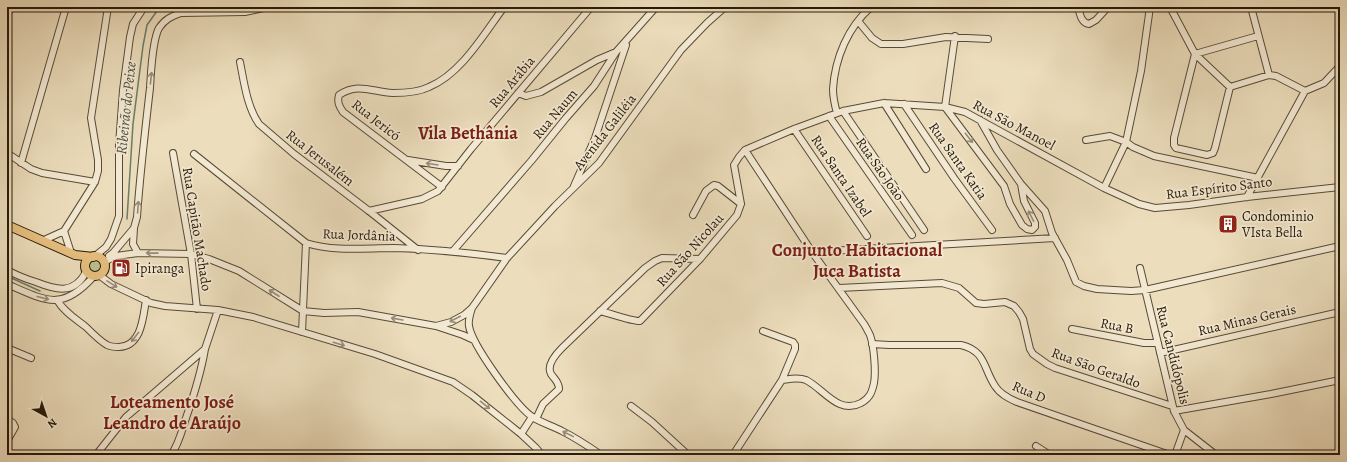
<svg xmlns="http://www.w3.org/2000/svg" width="1347" height="462" viewBox="0 0 1347 462" font-family="Alegreya,serif">
  <rect width="100%" height="100%" fill="#ecddbc"/>
  <filter id="stains"><feTurbulence type="fractalNoise" baseFrequency=".005" numOctaves="4"/><feColorMatrix values="0 0 0 0 .2 0 0 0 0 .09 0 0 0 0 .02 0 0 0 .5 -.17"/></filter>
  <radialGradient id="worn" r=".72"><stop offset=".6" stop-color="#630" stop-opacity="0"/><stop offset="1" stop-color="#630" stop-opacity=".3"/></radialGradient>
  <!-- green -->
  <path fill="#bac08f" stroke="#706d4c" d="M87 267a8 8 0 1 1 16 0a8 8 0 1 1-16 0Z"/>
  <g fill="none" stroke-linecap="round" stroke-linejoin="round">
    <!-- stream -->
    <path stroke="#6c7c6a" stroke-width="1.5" d="M 127,219 L 133,124 L 143,46 L 147,25 L 157,11 L 165,7
      M 7,276 L 40,291"/>
    <defs>
      <path id="minor" d="M 1078,7 C 1080,14 1081,23 1089,24 L 1096,20 L 1108,7
        M 1170,7 L 1195,54 L 1230,87 L 1269,75 L 1276,76 L 1305,91 L 1324,83 L 1340,66
        M 1251,7 L 1269,75
        M 7,18 L 10,7
        M 858,21 L 872,38 L 881,44 L 903,44 L 946,37 L 988,39
        M 955,36 L 945,107 L 1004,186 L 1010,204 L 1022,225 L 1027,229 L 1032,230 L 1035,227 L 1035,223 L 1024,201 L 1021,184
        M 240,62 C 244,82 247,107 259,124 L 294,154 L 369,211 L 418,250
        M 1230,87 L 1215,148 L 1213,153 L 1207,155 L 1176,148 L 1174,145 L 1174,138 L 1195,54 L 1258,36
        M 518,93 L 526,96 L 541,92 L 597,60 L 616,52
        M 884,103 L 926,169
        M 904,104 L 954,178 L 992,230
        M 843,111 L 924,230
        M 837,113 C 835,106 833,97 833,89 C 835,58 848,27 871,7
        M 829,116 L 912,235
        M 980,120 L 997,150 L 1021,184 L 1045,211 L 1052,233 L 1067,260 L 1076,282 L 1084,286 L 1097,289 L 1131,291 L 1145,290 L 1340,246
        M 794,129 L 867,236
        M 1086,140 L 1110,136 L 1126,142 L 1133,147 L 1154,156 L 1258,178
        M 745,150 L 812,252 L 864,324 C 866,327 868,331 870,335 C 874,346 876,372 874,383 C 872,392 870,398 861,403 C 838,415 824,389 806,380 C 798,377 790,379 782,380
        M 7,153 L 31,169 L 42,173 L 95,182
        M 173,153 L 191,254 L 197,309
        M 194,154 L 306,243 C 334,252 365,248 394,248 C 432,249 469,253 507,258
        M 408,160 L 446,166 L 458,166
        M 21,163 L 66,7
        M 574,186 L 595,138 L 626,45
        M 442,187 L 343,112 C 339,106 337,102 339,95 C 358,82 372,92 393,93 C 403,93 419,92 429,87 C 461,74 484,34 504,7
        M 1104,188 L 1126,142 L 1141,71 L 1150,7
        M 1247,197 L 1305,91
        M 369,211 L 422,199 L 438,191 L 471,149 L 591,7
        M 693,215 L 706,191 L 714,185 L 718,186 L 741,204
        M 134,228 L 133,244 L 138,253
        M 64,231 L 71,253
        M 42,241 L 64,231 L 95,182 L 98,171 L 98,160 L 91,118 L 108,7
        M 453,251 L 532,160 L 566,118 L 594,86 L 616,52 L 656,7
        M 812,252 L 1055,238
        M 95,256 L 106,247 L 111,239 L 119,216 L 119,145 L 123,90 L 130,37 L 133,24 L 144,7
        M 109,256 L 113,253 L 134,228 L 137,217 C 140,174 145,131 150,88 C 151,73 152,41 159,28 C 165,19 172,16 181,13 L 245,12 L 268,7
        M 104,262 L 116,256 L 138,253 L 191,254 L 209,259 L 239,271 L 303,311 L 324,313 L 358,312 L 436,326 L 463,335 L 474,340
        M 1140,268 L 1174,411 L 1184,430 L 1216,455
        M 7,270 C 16,275 26,279 36,282 C 56,290 74,295 86,272
        M 99,275 L 111,284 L 151,303 L 165,306 L 218,310 L 253,317 L 375,354 L 453,382 L 472,395 L 521,434 L 536,448 L 542,455
        M 7,284 C 46,301 62,312 94,276
        M 839,288 L 942,283 L 959,288 L 976,303 L 984,304 L 1005,302 L 1014,306 L 1019,312 L 1023,319 L 1030,349 L 1033,354 L 1047,364 L 1055,368 L 1172,406
        M 57,300 C 64,312 76,319 86,327 C 92,333 100,341 107,345 C 111,347 116,347 119,347 C 142,346 143,317 146,300
        M 472,308 C 470,314 468,320 469,326 C 472,345 515,404 531,416 C 539,422 553,426 562,431 C 576,438 588,446 601,455
        M 600,311 C 609,313 633,322 640,321 L 700,259 L 737,215 L 741,204 L 734,165 L 739,157 L 745,150 L 794,129 L 843,111 L 884,103 L 945,107 L 965,112 L 1104,188 L 1139,204 L 1155,208 L 1189,205 L 1247,197 L 1340,187
        M 436,326 L 451,322 L 464,315 L 472,308 L 507,258 L 555,206 L 599,163 L 681,50 L 707,23 L 725,7
        M 1072,329 L 1144,343 L 1158,343
        M 302,332 L 306,243
        M 872,344 L 889,345 L 961,345 C 986,351 983,368 995,386 C 1000,394 1008,398 1017,402 L 1170,455
        M 7,348 L 31,358
        M 1160,353 L 1340,312
        M 631,406 L 652,422 L 688,455
        M 1174,411 L 1271,394 L 1340,380
        M 7,419 L 13,423 L 15,427 L 7,441
        M 536,419 L 543,404 L 559,389 C 559,382 555,380 551,374 C 546,365 556,354 562,348 L 645,268 L 655,261 L 662,258 L 700,259
        M 521,434 L 532,417
        M 1036,446 L 1050,455
        M 96,455 L 126,417 L 205,349 L 218,310
        M 171,455 C 179,444 182,430 186,418 C 194,395 201,373 205,349
        M 733,455 L 782,380 L 795,349 L 795,345 L 793,342 L 763,331
        M 1175,455 L 1184,430"/>
      <path id="major" d="M 7,225 L 75,255 L 93,257
        M85 266a10 10 0 1 1 20 0a10 10 0 1 1-20 0Z"/>
    </defs>
    <!-- minor casing -->
    <use href="#minor" stroke="#584b35" stroke-width="8"/>
    <!-- major casing -->
    <use href="#major" stroke="#261a08" stroke-width="10"/>
    <!-- minor -->
    <use href="#minor" stroke="#f3e9d3" stroke-width="6"/>
    <!-- major -->
    <use href="#major" stroke="#e6be7e" stroke-width="8"/>
  </g>
  <!-- one-way arrows -->
  <defs><path id="oneway-shaft" d="M-6 0H5M1.5-3L5.5 0L1.5 3" fill="none" stroke-width="1.6" stroke-linecap="round" stroke-linejoin="round"/></defs>
  <g stroke="#978c78">
    <use href="#oneway-shaft" transform="translate(151 78) rotate(-84)"/>
    <use href="#oneway-shaft" transform="translate(969 138) rotate(52)"/>
    <use href="#oneway-shaft" transform="translate(432 164) rotate(-171)"/>
    <use href="#oneway-shaft" transform="translate(138 207) rotate(-86)"/>
    <use href="#oneway-shaft" transform="translate(1031 216) rotate(-117)"/>
    <use href="#oneway-shaft" transform="translate(152 253) rotate(-179)"/>
    <use href="#oneway-shaft" transform="translate(112 284) rotate(31)"/>
    <use href="#oneway-shaft" transform="translate(274 293) rotate(-147)"/>
    <use href="#oneway-shaft" transform="translate(43 298) rotate(14)"/>
    <use href="#oneway-shaft" transform="translate(397 319) rotate(-170)"/>
    <use href="#oneway-shaft" transform="translate(455 319) rotate(153)"/>
    <use href="#oneway-shaft" transform="translate(135 337) rotate(128)"/>
    <use href="#oneway-shaft" transform="translate(339 344) rotate(17)"/>
    <use href="#oneway-shaft" transform="translate(485 405) rotate(39)"/>
    <use href="#oneway-shaft" transform="translate(568 434) rotate(-154)"/>
  </g>
  <!-- icons -->
  <defs>
    <symbol id="building-square" viewBox="-11 -11 22 22"><rect x="-9" y="-9" width="18" height="18" rx="4" fill="#8f2418" stroke="#f3e9d3"/><path d="M-4-6H4V6H1V3H-1V6H-4ZM-2.5-4.3h1.7v1.8h-1.7ZM.8-4.3h1.7v1.8H.8ZM-2.5-1h1.7V.8h-1.7ZM.8-1h1.7V.8H.8Z" fill="#fff"/></symbol>
    <symbol id="fuel-square" viewBox="-11 -11 22 22"><rect x="-9" y="-9" width="18" height="18" rx="4" fill="#8f2418" stroke="#f3e9d3"/><path d="M-5.5-6h7V0h2V4h1.3V-2.5L3-4.5l.8-.8L6-3V5H2.5V1h-1V6h-7ZM-4.2-4.7v3.2H.2V-4.7Z" fill="#fff"/></symbol>
  </defs>
  <g fill-rule="evenodd">
    <use href="#building-square" x="1217" y="213" width="22" height="22"/>
    <use href="#fuel-square" x="110" y="257" width="22" height="22"/>
  </g>
  <g text-anchor="middle" dominant-baseline="central" stroke-width="3.5" stroke-linejoin="round" paint-order="stroke">
    <!-- street labels -->
    <g font-size="14" fill="#261a08" stroke="#f3e9d3">
      <text transform="translate(512 82) rotate(-50)">Rua Arábia</text>
      <text transform="translate(555 114) rotate(-50)">Rua Naum</text>
      <text transform="translate(376 120) rotate(38)">Rua Jericó</text>
      <text transform="translate(1014 125) rotate(28)">Rua São Manoel</text>
      <text transform="translate(605 132) rotate(-52)">Avenida Galiléia</text>
      <text transform="translate(320 158) rotate(38)">Rua Jerusalém</text>
      <text transform="translate(958 161) rotate(55)">Rua Santa Katia</text>
      <text transform="translate(880 169) rotate(55)">Rua São João</text>
      <text transform="translate(841 176) rotate(56)">Rua Santa Izabel</text>
      <text transform="translate(1219 188) rotate(-7)">Rua Espírito Santo</text>
      <text transform="translate(197 229) rotate(81)">Rua Capitão Machado</text>
      <text transform="translate(359 235) rotate(2)">Rua Jordânia</text>
      <text transform="translate(690 250) rotate(-48)">Rua São Nicolau</text>
      <text transform="translate(1247 320) rotate(-13)">Rua Minas Gerais</text>
      <text transform="translate(1117 326) rotate(11)">Rua B</text>
      <text transform="translate(1173 355) rotate(76)">Rua Candidópolis</text>
      <text transform="translate(1096 368) rotate(20)">Rua São Geraldo</text>
      <text transform="translate(1029 392) rotate(23)">Rua D</text>
    </g>
    <!-- poi labels -->
    <g font-size="14" fill="#261a08" stroke="#f3e9d3" text-anchor="start">
      <text x="1242" y="216">Condominio<tspan x="1242" dy="16">VIsta Bella</tspan></text>
      <text x="135" y="268">Ipiranga</text>
    </g>
    <!-- water labels -->
    <g font-size="15" font-style="italic" fill="#4f5341" stroke="#f3e9d3">
      <text transform="translate(126 108) rotate(-84)">Ribeirão do Peixe</text>
    </g>
    <!-- district labels -->
    <g font-size="18" font-weight="bold" fill="#7a1f14" stroke="#f3e9d3">
      <text x="468" y="133">Vila Bethânia</text>
      <text x="857" y="250">Conjunto Habitacional<tspan x="857" dy="21">Juca Batista</tspan></text>
      <text x="172" y="402">Loteamento José<tspan x="172" dy="21">Leandro de Araújo</tspan></text>
    </g>
  </g>
  <!-- margin -->
  <rect width="1347" height="462" fill="none" stroke="#ecddbc" stroke-width="24"/>
  <rect x="8" y="8" width="1331" height="446" fill="none" stroke="#261a08" stroke-width="2"/>
  <rect x="12" y="12" width="1323" height="438" fill="none" stroke="#261a08"/>
  <!-- north arrow -->
  <g transform="translate(46 416) rotate(140)" stroke="#f3e9d3" stroke-width="3" paint-order="stroke">
  <path d="M0-3L7 15L0 10L-7 15Z" fill="#261a08"/>
  <text y="-6" font-size="11" font-weight="bold" text-anchor="middle" fill="#261a08">N</text>
  </g>
  <rect width="100%" height="100%" filter="url(#stains)"/>
  <rect width="100%" height="100%" fill="url(#worn)"/>
</svg>
